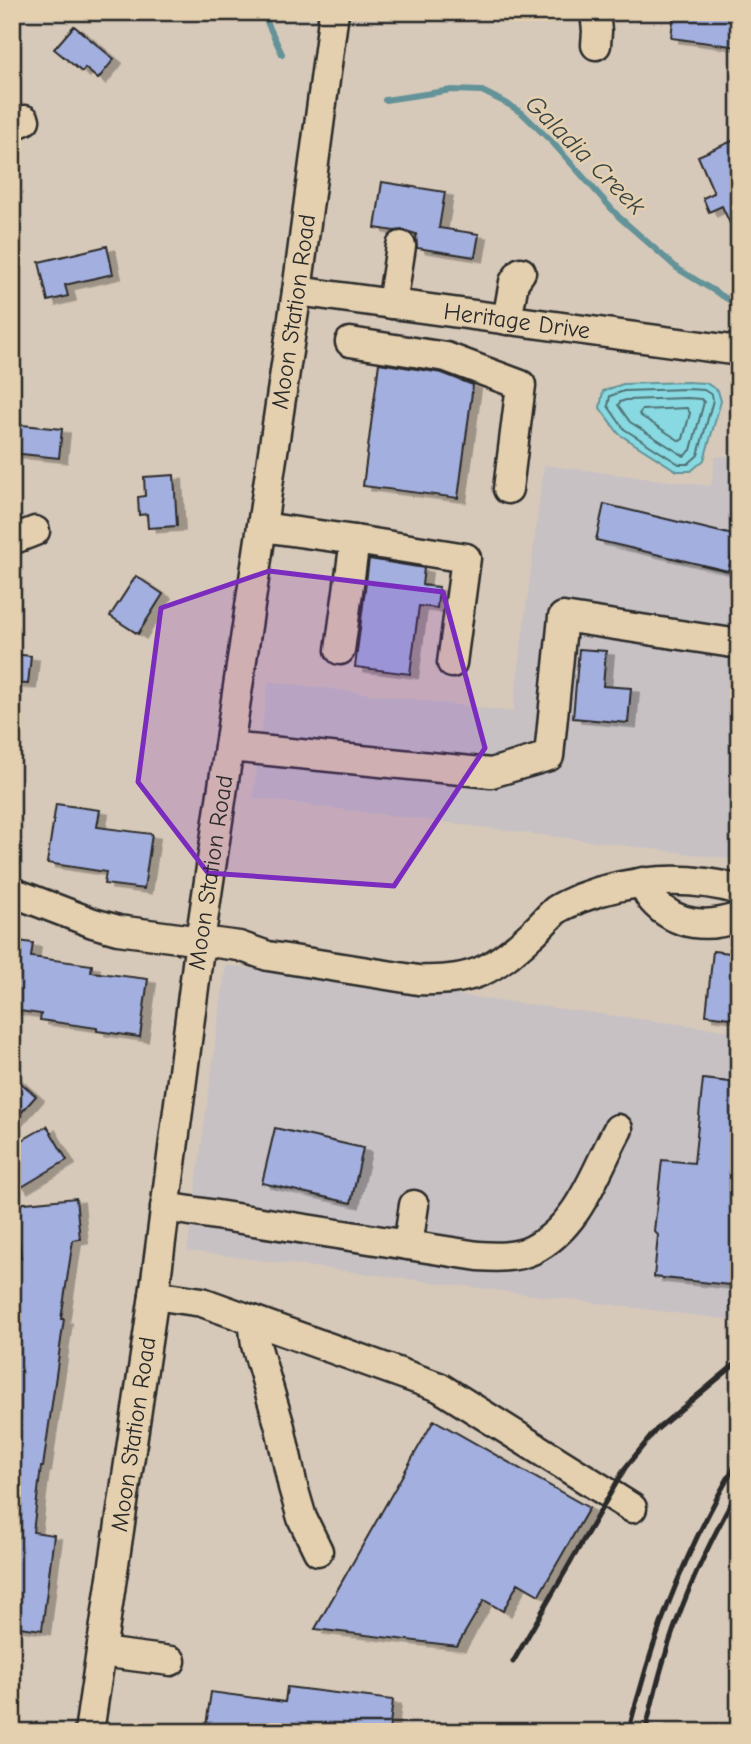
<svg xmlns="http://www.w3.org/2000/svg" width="751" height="1744" viewBox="0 0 751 1744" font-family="'Comic Neue',sans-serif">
  <defs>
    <filter id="shadow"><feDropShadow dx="8" dy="4.5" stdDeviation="0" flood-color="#0004"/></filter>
  </defs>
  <rect width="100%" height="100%" fill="#d7c9b9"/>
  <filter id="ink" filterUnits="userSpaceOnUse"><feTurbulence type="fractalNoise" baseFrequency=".0143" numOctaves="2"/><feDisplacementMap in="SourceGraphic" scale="14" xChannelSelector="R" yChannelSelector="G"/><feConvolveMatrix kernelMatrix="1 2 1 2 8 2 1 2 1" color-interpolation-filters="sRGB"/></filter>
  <g filter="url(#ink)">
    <!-- built -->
    <path fill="#c7c1c4" d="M 739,455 L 739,860 L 253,798 L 268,681 L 513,712 L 544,465 L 711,486 L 715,457 Z
      M 226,965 L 739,1032 L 739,1321 L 187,1251 Z"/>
    <!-- water -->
    <path fill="#88d9e1" stroke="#639398" stroke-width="2" d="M 687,382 L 706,383 L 718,391 L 721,401 L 704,460 L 691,471 L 677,471 L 619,434 L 600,408 L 603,391 L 623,384 Z"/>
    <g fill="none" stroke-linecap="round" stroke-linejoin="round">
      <!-- shore -->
      <path stroke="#507174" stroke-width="2" d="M 687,389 L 704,390 L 712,395 L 713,400 L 698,455 L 688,464 L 679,464 L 624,429 L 608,406 L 610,396 L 624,391 Z
        M 687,398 L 701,399 L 704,402 L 691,450 L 684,456 L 630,422 L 618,405 L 620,402 L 626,400 Z
        M 687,408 L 690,413 L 683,439 L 680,441 L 641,416 L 639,414 L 642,410 Z"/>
      <!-- stream -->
      <path stroke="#639398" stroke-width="6" d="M 264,12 L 267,22 L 282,54
        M 385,100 L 452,90 L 482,91 L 506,103 L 522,113 L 553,143 L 619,217 L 653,247 L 678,269 L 739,306"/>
    </g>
    <!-- building -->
    <path fill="#a3afdf" stroke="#2b2b2b" stroke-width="2" filter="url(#shadow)" d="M 674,12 L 739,12 L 739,47 L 671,38 Z
      M 74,26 L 114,59 L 98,79 L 85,68 L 82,72 L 54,49 Z
      M 739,138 L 739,243 L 722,206 L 709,212 L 703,198 L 714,193 L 698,156 Z
      M 382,182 L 445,192 L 439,228 L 479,234 L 475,257 L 417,248 L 416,234 L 403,230 L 394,231 L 375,228 Z
      M 107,246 L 113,274 L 65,285 L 68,296 L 48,301 L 39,262 Z
      M 379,363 L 442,373 L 473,385 L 458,498 L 363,486 Z
      M 12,424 L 62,429 L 59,458 L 12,453 Z
      M 174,475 L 177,526 L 148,528 L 147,514 L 139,515 L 138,497 L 145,496 L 144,477 Z
      M 604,504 L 737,536 L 728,571 L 596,540 Z
      M 369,559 L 424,568 L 422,585 L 439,587 L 437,608 L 419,606 L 410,674 L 355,667 Z
      M 136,576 L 163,594 L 138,634 L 110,616 Z
      M 579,649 L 606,651 L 603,686 L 631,688 L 628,723 L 573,718 Z
      M 12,654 L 31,656 L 28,684 L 12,683 Z
      M 56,804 L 100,810 L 97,827 L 152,834 L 144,889 L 104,884 L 106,872 L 47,863 Z
      M 12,940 L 33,943 L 31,957 L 92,965 L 91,972 L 148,979 L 140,1037 L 97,1031 L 97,1028 L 40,1020 L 41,1014 L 12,1010 Z
      M 713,951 L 739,954 L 739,1019 L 706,1015 Z
      M 12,1075 L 36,1096 L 12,1123 Z
      M 703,1079 L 739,1083 L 739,1286 L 654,1277 L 658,1235 L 654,1231 L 662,1160 L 694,1163 Z
      M 47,1126 L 67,1160 L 20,1188 L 12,1176 L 12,1146 Z
      M 275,1128 L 363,1148 L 351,1203 L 262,1183 Z
      M 76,1198 L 80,1239 L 73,1240 L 61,1319 L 64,1319 L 43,1467 L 41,1467 L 33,1532 L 54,1535 L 42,1630 L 12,1626 L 12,1257 L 21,1258 L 15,1204 Z
      M 434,1420 L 589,1508 L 539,1595 L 518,1583 L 503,1611 L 484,1600 L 457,1646 L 315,1629 Z
      M 287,1687 L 393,1700 L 389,1732 L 205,1732 L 211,1692 L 285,1702 Z"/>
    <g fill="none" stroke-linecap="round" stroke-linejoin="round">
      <defs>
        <g id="minor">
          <path d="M 595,12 L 597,31 L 596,45"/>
          <path d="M 12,126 L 25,120"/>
          <path id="s1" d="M 297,291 L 739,351"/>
          <path d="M 392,304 L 401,246"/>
          <path d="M 507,320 L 514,282 L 521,272"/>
          <path d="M 350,342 L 446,357 L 521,385 L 508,489"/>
          <path d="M 262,527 L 355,540 L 466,558 L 452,663"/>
          <path d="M 12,540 L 35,531"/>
          <path d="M 340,650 L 355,540"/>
          <path d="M 229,747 L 491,773 L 549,756 L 563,617 L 739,644"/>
          <path d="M 643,882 C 647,895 653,902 663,910 C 686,927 712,927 739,917"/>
          <path d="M 12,892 L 93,923 L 118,930 L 239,946 L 268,956 L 418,980 C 474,982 493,970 533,933 C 541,926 548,917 556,910 C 563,905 572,902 580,898 C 629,879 688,875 739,890"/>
          <path d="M 165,1207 L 478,1256 C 495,1257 516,1258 532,1250 C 579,1227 595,1172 618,1129"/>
          <path d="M 408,1245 L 414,1205"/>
          <path d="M 154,1295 L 202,1302 L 439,1387 L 632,1508"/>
          <path d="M 253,1320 L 256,1345 L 280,1427 L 293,1487 L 302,1518 L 318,1551"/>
          <path d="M 101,1652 L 171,1661"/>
          <path id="s2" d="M 89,1732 L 154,1295 L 200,941 L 297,291 L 334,12"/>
        </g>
      </defs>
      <!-- minor casing -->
      <use href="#minor" stroke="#2b2b2b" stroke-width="33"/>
      <!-- minor -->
      <use href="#minor" stroke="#e4d0af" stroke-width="28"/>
      <!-- rail -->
      <path stroke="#2b2b2b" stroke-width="5" d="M 513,1662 L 625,1468 L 656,1430 L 739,1361
        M 629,1732 C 631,1718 636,1704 640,1690 C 662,1610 696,1531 739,1459
        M 645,1732 C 651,1709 656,1686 663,1663 C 680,1603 708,1544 739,1489"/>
    </g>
  </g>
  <!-- marked area -->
  <path fill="#7b2cbf" fill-opacity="0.2" stroke="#7b2cbf" stroke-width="5" stroke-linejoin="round" d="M 269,571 L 443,592 L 485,748 L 394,886 L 208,873 L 138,782 L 161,608 Z"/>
  <g text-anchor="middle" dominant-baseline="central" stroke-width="5" stroke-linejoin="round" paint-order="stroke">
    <!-- street labels -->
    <g font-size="24" fill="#2b2b2b" stroke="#e4d0af">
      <text stroke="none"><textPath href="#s2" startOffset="1435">Moon Station Road</textPath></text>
      <text stroke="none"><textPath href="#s1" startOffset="222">Heritage Drive</textPath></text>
      <text stroke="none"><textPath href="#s2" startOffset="868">Moon Station Road</textPath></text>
      <text stroke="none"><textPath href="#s2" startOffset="301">Moon Station Road</textPath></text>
    </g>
    <!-- water labels -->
    <g font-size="26" font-style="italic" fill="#394546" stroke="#e4d0af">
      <text transform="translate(585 155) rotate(45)">Galadia Creek</text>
    </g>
  </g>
  <!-- margin -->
  <rect width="751" height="1744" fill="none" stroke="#e4d0af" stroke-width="42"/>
  <rect x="21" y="21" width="709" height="1702" fill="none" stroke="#2b2b2b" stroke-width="2.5" filter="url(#ink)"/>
</svg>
